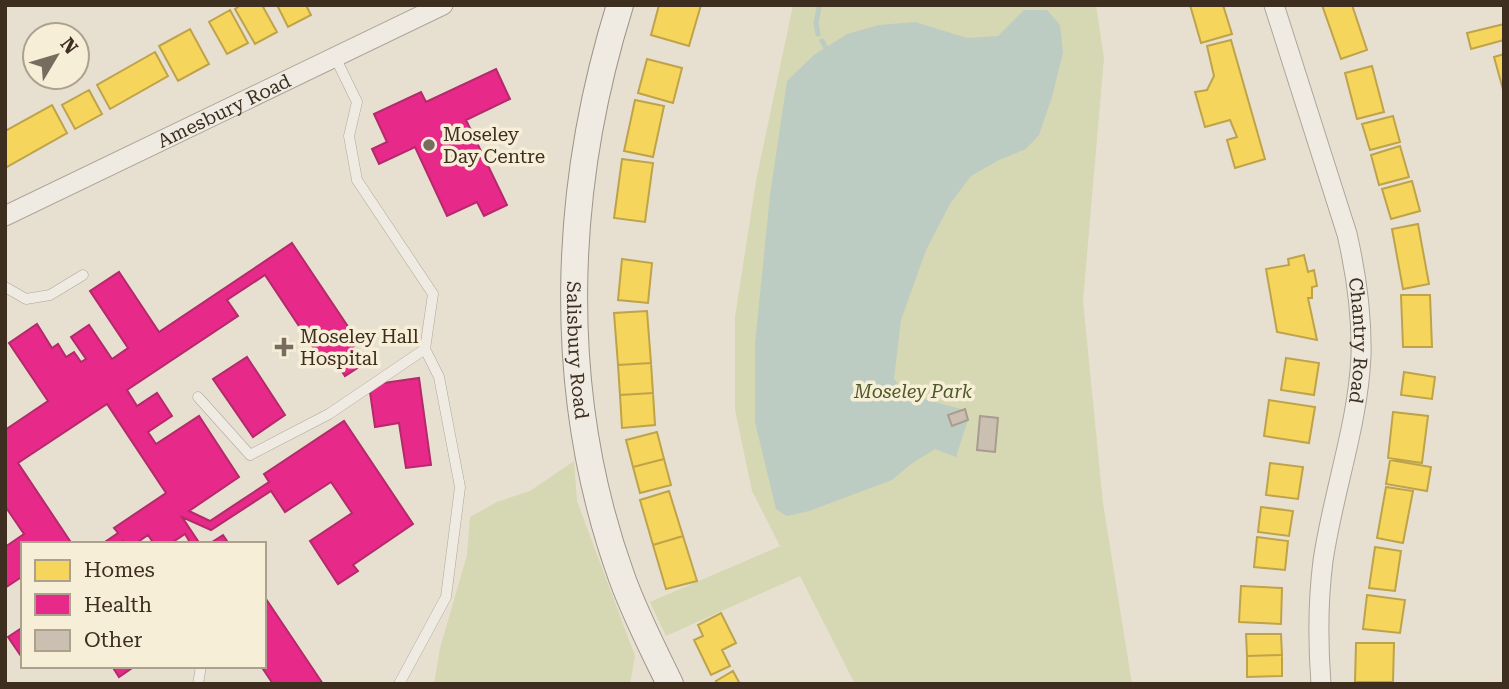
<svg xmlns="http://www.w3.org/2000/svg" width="1509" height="689" viewBox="0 0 1509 689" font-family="'Roboto Serif',serif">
  <rect width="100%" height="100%" fill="#e7e0d1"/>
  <!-- green -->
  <path fill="#d6d7b3" d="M 793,5 L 1096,5 L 1104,58 L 1083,301 L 1103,503 L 1132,684 L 855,684 L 800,576 L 666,636 L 650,602 L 780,546 L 752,491 L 735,410 L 735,317 L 756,181 Z
    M 574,461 L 577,501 L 635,656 L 630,684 L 434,684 L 440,648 L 467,555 L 470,517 L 497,502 L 530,491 Z"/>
  <!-- water -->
  <path fill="#bcccc2" d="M 1024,10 L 1047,10 L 1060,25 L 1063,53 L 1052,97 L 1039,135 L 1026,149 L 999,160 L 971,176 L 950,204 L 926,250 L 901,320 L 894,379 L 906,394 L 964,410 L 952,426 L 968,420 L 956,457 L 935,449 L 911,464 L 892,480 L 809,511 L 787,516 L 776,509 L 755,422 L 755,344 L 770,195 L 787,81 L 814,55 L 847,34 L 879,25 L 915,22 L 967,38 L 998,36 Z"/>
  <!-- homes -->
  <path fill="#f6d55c" stroke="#bea34a" stroke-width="2" d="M 241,5 L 262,5 L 277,32 L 255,44 L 235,9 Z
    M 277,5 L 306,5 L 311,15 L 288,27 Z
    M 659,5 L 701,5 L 689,46 L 651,35 Z
    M 1190,5 L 1223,5 L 1232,34 L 1201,43 Z
    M 1322,5 L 1352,5 L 1367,50 L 1341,59 Z
    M 230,10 L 248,43 L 227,54 L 209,22 Z
    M 1504,24 L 1504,40 L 1471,49 L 1467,33 Z
    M 190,29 L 209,64 L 178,81 L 159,46 Z
    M 1231,40 L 1265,159 L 1235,168 L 1227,140 L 1237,137 L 1230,120 L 1205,127 L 1195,92 L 1207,90 L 1214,76 L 1207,46 Z
    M 155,52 L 168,76 L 110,109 L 97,85 Z
    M 1504,54 L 1504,93 L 1494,57 Z
    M 647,59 L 682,68 L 673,103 L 638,93 Z
    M 1372,66 L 1384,112 L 1357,119 L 1345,73 Z
    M 89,90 L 102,114 L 75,129 L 62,105 Z
    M 635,100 L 664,106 L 653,157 L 624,151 Z
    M 52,105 L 67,133 L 5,168 L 5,131 Z
    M 1393,116 L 1400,142 L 1370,150 L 1362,124 Z
    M 1400,146 L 1409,177 L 1379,185 L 1371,155 Z
    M 622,159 L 653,163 L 645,222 L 614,218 Z
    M 1412,181 L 1420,211 L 1391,219 L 1382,189 Z
    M 1418,224 L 1429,284 L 1403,289 L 1392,229 Z
    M 1304,255 L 1308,272 L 1314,270 L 1317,286 L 1312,287 L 1312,298 L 1308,298 L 1317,340 L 1277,332 L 1266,269 L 1289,265 L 1288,259 Z
    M 622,259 L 652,263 L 648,303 L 618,300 Z
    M 1401,295 L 1430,295 L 1432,347 L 1403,347 Z
    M 647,311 L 651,363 L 618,365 L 614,313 Z
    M 1286,358 L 1319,363 L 1314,395 L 1281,390 Z
    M 651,363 L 653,393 L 620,395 L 618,365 Z
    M 1404,372 L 1435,377 L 1432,399 L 1401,395 Z
    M 653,393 L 655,425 L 622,428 L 620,395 Z
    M 1269,400 L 1315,407 L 1309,443 L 1264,436 Z
    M 1393,412 L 1428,416 L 1422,463 L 1388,458 Z
    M 657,432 L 664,459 L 633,467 L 626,440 Z
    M 664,459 L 671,485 L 640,493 L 633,467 Z
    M 1390,460 L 1431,467 L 1427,491 L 1386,484 Z
    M 1270,463 L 1303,467 L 1298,499 L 1266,495 Z
    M 1386,487 L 1413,491 L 1403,543 L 1377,538 Z
    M 669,491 L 683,536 L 653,545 L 640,500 Z
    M 1261,507 L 1293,511 L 1289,536 L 1258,532 Z
    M 683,536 L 697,581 L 666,589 L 653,545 Z
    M 1257,537 L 1288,541 L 1285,570 L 1254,567 Z
    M 1375,547 L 1401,551 L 1395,591 L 1369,588 Z
    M 1241,586 L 1282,588 L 1281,624 L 1239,622 Z
    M 1367,595 L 1405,600 L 1400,633 L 1363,629 Z
    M 721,613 L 736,643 L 722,650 L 730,666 L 711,675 L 694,640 L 703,636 L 698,625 Z
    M 1246,634 L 1281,634 L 1282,655 L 1247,656 Z
    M 1356,643 L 1394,643 L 1393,682 L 1355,682 Z
    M 1282,655 L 1282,676 L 1247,677 L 1247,656 Z
    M 733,671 L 740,684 L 718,684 L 716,681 Z"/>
  <!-- health -->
  <path fill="#e7298a" stroke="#b42a6a" stroke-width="2" d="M 496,69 L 510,99 L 466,120 L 507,205 L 484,216 L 477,202 L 447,216 L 415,147 L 379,164 L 372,149 L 387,142 L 374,114 L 421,92 L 426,102 Z
    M 292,243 L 359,343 L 351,348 L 362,365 L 345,376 L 334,359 L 325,365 L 265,275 L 227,300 L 238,316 L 127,390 L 137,406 L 157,393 L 172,416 L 148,432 L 156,444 L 199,416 L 239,477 L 189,511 L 210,521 L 269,482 L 264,474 L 344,421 L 413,524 L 353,565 L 358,571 L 338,584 L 310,541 L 352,513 L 331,482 L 285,512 L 271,491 L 211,530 L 182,517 L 200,544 L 191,544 L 185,534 L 170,544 L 154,544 L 148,535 L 135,544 L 125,544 L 123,541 L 119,544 L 102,544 L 118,533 L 114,528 L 166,493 L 107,404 L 18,463 L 72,544 L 23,544 L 23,576 L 5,588 L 5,547 L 24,534 L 5,506 L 5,430 L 48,401 L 9,343 L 37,324 L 52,348 L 58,344 L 66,357 L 74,352 L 81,362 L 86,359 L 71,337 L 89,325 L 112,359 L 128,348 L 90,291 L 119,272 L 159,332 Z
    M 247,357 L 285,415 L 253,437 L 213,379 Z
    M 419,378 L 431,465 L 406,468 L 399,423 L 375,427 L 369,385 Z
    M 223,535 L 229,544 L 209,544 Z
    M 264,596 L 323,684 L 273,684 L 261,666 L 264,666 Z
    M 23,627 L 23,659 L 8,637 Z
    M 112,666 L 135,666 L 119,677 Z"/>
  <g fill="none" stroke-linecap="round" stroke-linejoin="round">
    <!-- stream -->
    <path stroke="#bcccc2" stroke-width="5" d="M 818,34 L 816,23 L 819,7
      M 822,41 L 826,48"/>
  </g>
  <!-- building -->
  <path fill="#cbbfb2" stroke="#a89c90" stroke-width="2" d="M 965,409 L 968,420 L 952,426 L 948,415 Z
    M 980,416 L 998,418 L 995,452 L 977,450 Z"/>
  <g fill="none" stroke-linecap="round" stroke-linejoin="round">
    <defs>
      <path id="service" d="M 335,57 L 357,102 L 349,136 L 357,180 L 433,294 L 425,349 L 439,377 L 460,487 L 446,597 L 399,684
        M 5,287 L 26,299 L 50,295 L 83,275
        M 198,397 L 250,455 L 329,414 L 425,349
        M 198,684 L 201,666"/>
      <g id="minor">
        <path id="s1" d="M 1274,5 L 1347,234 C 1356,273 1362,315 1361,356 C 1358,425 1333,492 1323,561 C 1318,600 1318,644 1321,684"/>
        <path id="s2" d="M 5,216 L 443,5"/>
      </g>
      <g id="secondary">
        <path id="s3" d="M 620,5 C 562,191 555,393 622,578 C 635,614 653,649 670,684"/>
      </g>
    </defs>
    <!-- service casing -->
    <use href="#service" stroke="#ada599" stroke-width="11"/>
    <!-- minor casing -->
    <use href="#minor" stroke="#ada599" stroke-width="21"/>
    <!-- secondary casing -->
    <use href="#secondary" stroke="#9c958a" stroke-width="28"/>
    <!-- service -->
    <use href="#service" stroke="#efebe3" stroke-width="10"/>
    <!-- minor -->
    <use href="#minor" stroke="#efebe3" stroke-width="19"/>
    <!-- secondary -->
    <use href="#secondary" stroke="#efebe3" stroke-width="26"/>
  </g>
  <!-- markers -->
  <g fill="#786c5e" stroke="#f7eed8" stroke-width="2.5">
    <circle cx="429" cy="145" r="7"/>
    <path d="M280.5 336.5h7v7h7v7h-7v7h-7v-7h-7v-7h7z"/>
  </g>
  <g text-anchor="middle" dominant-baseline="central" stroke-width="7" stroke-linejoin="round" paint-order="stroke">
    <!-- street labels -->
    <g font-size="19" fill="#3d2e20" stroke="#f7eed8">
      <text stroke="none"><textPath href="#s2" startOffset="243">Amesbury Road</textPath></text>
      <text stroke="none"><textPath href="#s1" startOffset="348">Chantry Road</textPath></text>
      <text stroke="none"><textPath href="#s3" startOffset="350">Salisbury Road</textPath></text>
    </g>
    <!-- poi labels -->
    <g font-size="19" fill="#3d2e20" stroke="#f7eed8" text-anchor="start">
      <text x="443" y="134">Moseley<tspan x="443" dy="22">Day Centre</tspan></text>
      <text x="300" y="336">Moseley Hall<tspan x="300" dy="22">Hospital</tspan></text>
    </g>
    <!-- park labels -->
    <g font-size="19" font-style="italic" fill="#4d5a26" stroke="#f7eed8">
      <text x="913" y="391">Moseley Park</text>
    </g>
  </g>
  <!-- border -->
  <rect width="1509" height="689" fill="none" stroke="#3d2e20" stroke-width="14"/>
  <!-- legend -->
  <rect x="21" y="542" width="245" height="126" fill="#f7eed8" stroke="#ada18e" stroke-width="2"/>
  <rect x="35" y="560" width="35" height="21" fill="#f6d55c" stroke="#ada18e" stroke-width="2"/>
  <text x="84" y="577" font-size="21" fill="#3d2e20">Homes</text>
  <rect x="35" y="594" width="35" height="21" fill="#e7298a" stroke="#ada18e" stroke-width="2"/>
  <text x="84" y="612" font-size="21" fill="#3d2e20">Health</text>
  <rect x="35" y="630" width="35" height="21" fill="#cbbfb2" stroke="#ada18e" stroke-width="2"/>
  <text x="84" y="647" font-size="21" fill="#3d2e20">Other</text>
  <!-- north arrow -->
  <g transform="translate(56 56) rotate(52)"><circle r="33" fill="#f7eed8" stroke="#ada18e" stroke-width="2"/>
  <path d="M0-5L12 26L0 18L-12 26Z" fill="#786c5e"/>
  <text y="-10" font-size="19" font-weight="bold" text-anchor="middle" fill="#3d2e20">N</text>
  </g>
</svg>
